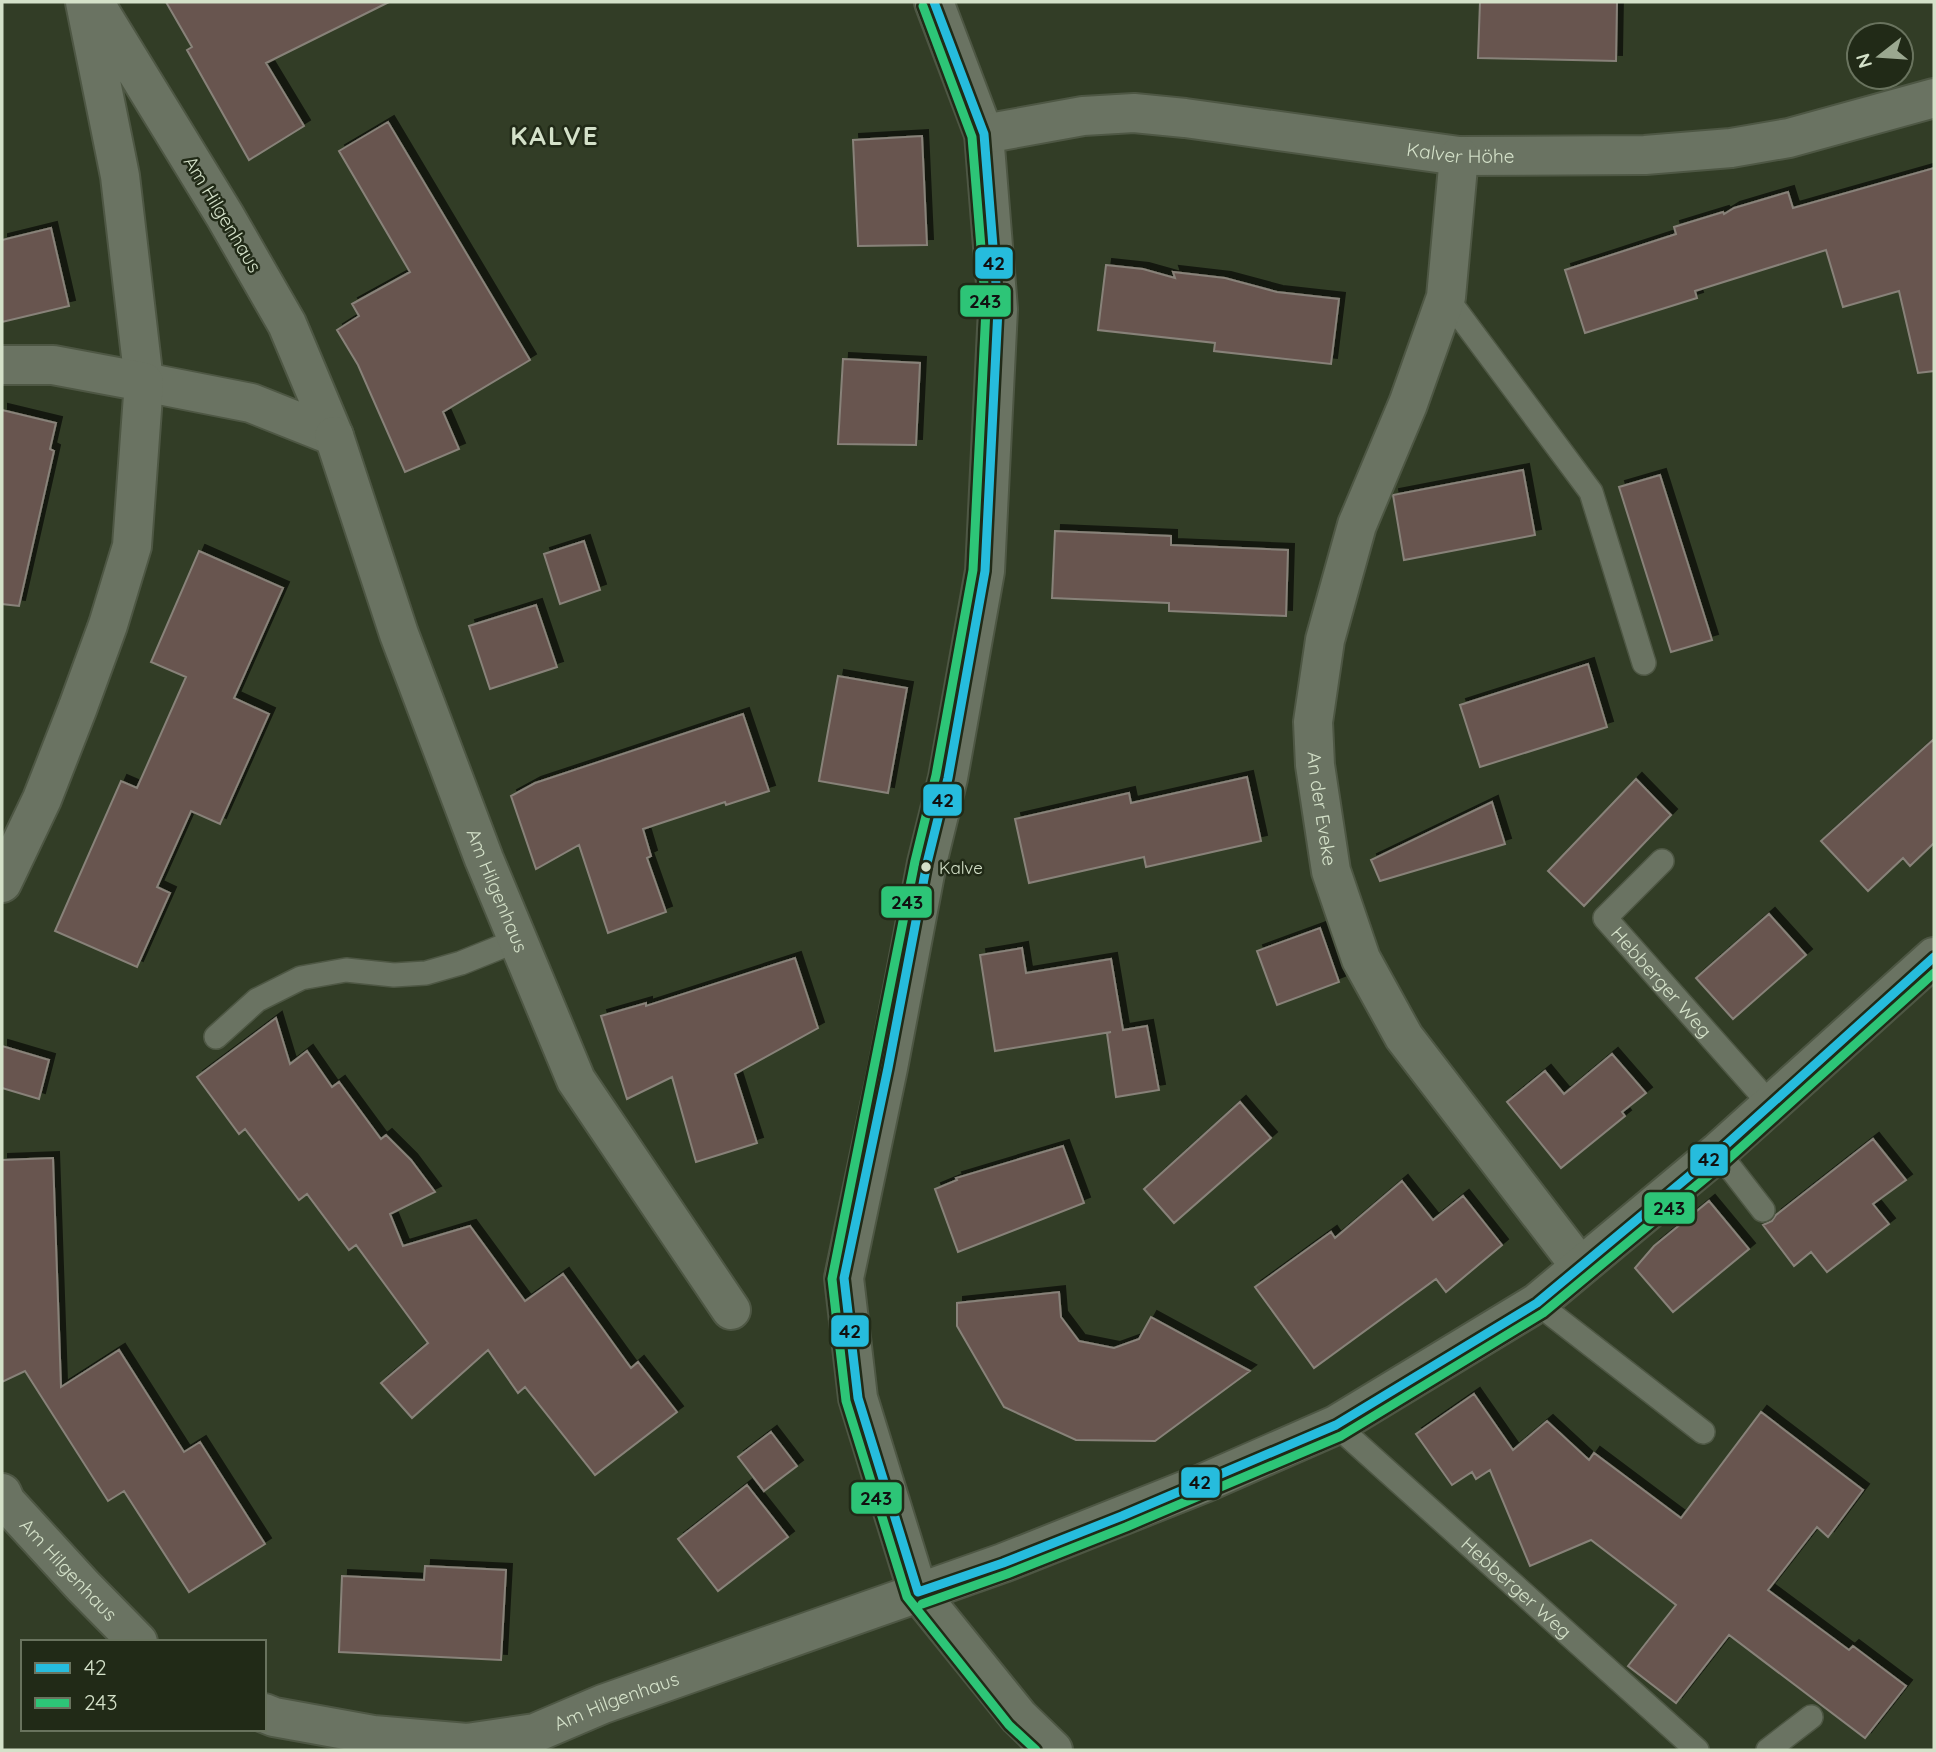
<svg xmlns="http://www.w3.org/2000/svg" width="1936" height="1752" viewBox="0 0 1936 1752" font-family="Quicksand,sans-serif">
  <defs>
    <filter id="shadow"><feDropShadow dx="6" dy="-6" stdDeviation="0" flood-color="#0009"/></filter>
  </defs>
  <rect width="100%" height="100%" fill="#323d26"/>
  <!-- building -->
  <path fill="#675550" stroke="#888279" stroke-width="2" filter="url(#shadow)" d="M 166,2 L 389,2 L 266,63 L 304,126 L 249,160 L 187,50 L 192,47 Z
    M 1480,2 L 1617,2 L 1616,61 L 1478,58 Z
    M 388,122 L 530,360 L 443,412 L 459,449 L 405,472 L 358,365 L 337,330 L 359,316 L 352,304 L 410,272 L 339,151 Z
    M 922,136 L 927,245 L 858,246 L 853,140 Z
    M 1934,168 L 1934,371 L 1918,373 L 1899,291 L 1843,307 L 1826,250 L 1695,291 L 1697,298 L 1585,333 L 1565,270 L 1676,234 L 1674,227 L 1723,212 L 1724,214 L 1734,208 L 1788,192 L 1793,208 Z
    M 51,228 L 69,306 L 2,322 L 2,240 Z
    M 1106,265 L 1143,269 L 1175,278 L 1173,272 L 1225,278 L 1277,292 L 1339,299 L 1331,364 L 1214,351 L 1215,343 L 1098,330 Z
    M 843,359 L 920,363 L 916,445 L 838,444 Z
    M 2,410 L 56,423 L 50,449 L 54,451 L 19,606 L 2,604 Z
    M 1523,470 L 1535,535 L 1404,560 L 1393,495 Z
    M 1660,475 L 1712,640 L 1671,652 L 1619,487 Z
    M 1055,531 L 1171,536 L 1171,545 L 1288,550 L 1286,616 L 1169,611 L 1169,603 L 1052,598 Z
    M 584,541 L 600,590 L 560,604 L 544,554 Z
    M 199,551 L 283,588 L 234,698 L 269,714 L 220,824 L 191,811 L 157,887 L 170,893 L 137,967 L 55,931 L 121,781 L 137,788 L 186,677 L 151,662 Z
    M 536,605 L 557,667 L 490,689 L 469,626 Z
    M 1588,664 L 1607,727 L 1480,767 L 1460,705 Z
    M 838,676 L 907,688 L 888,793 L 819,781 Z
    M 743,714 L 769,791 L 726,805 L 725,802 L 643,829 L 651,856 L 647,858 L 666,912 L 608,933 L 579,845 L 536,869 L 511,796 L 535,783 Z
    M 1934,739 L 1934,843 L 1910,866 L 1903,858 L 1868,891 L 1821,841 Z
    M 1247,777 L 1261,841 L 1146,867 L 1144,857 L 1029,883 L 1015,819 L 1129,793 L 1131,803 Z
    M 1636,779 L 1671,815 L 1584,906 L 1548,871 Z
    M 1492,802 L 1505,844 L 1380,881 L 1371,860 Z
    M 1769,914 L 1806,955 L 1733,1019 L 1696,978 Z
    M 1320,928 L 1339,982 L 1277,1005 L 1257,951 Z
    M 1022,948 L 1026,973 L 1111,959 L 1123,1030 L 1147,1026 L 1159,1090 L 1116,1097 L 1107,1033 L 1111,1032 L 995,1051 L 980,955 Z
    M 795,958 L 818,1028 L 735,1074 L 757,1143 L 696,1162 L 672,1077 L 627,1099 L 601,1016 L 646,1003 L 646,1006 Z
    M 276,1018 L 290,1064 L 307,1051 L 332,1087 L 339,1082 L 381,1139 L 386,1135 L 411,1160 L 435,1192 L 390,1214 L 403,1246 L 470,1226 L 525,1301 L 563,1274 L 631,1368 L 638,1362 L 677,1412 L 595,1475 L 525,1387 L 518,1393 L 488,1350 L 412,1418 L 381,1383 L 428,1343 L 356,1245 L 349,1250 L 307,1194 L 299,1200 L 245,1129 L 239,1134 L 197,1077 Z
    M 2,1046 L 49,1060 L 39,1099 L 2,1088 Z
    M 1612,1054 L 1646,1093 L 1622,1112 L 1625,1116 L 1561,1168 L 1507,1102 L 1545,1071 L 1564,1094 Z
    M 1240,1102 L 1271,1138 L 1174,1223 L 1144,1189 Z
    M 1873,1139 L 1906,1180 L 1873,1204 L 1889,1224 L 1827,1272 L 1811,1252 L 1794,1266 L 1763,1225 L 1772,1221 L 1776,1215 Z
    M 1063,1146 L 1084,1203 L 958,1252 L 935,1189 L 957,1180 L 956,1178 Z
    M 53,1158 L 61,1387 L 119,1350 L 184,1452 L 200,1442 L 265,1544 L 189,1592 L 124,1491 L 108,1501 L 25,1371 L 2,1382 L 2,1160 Z
    M 1402,1181 L 1433,1220 L 1463,1196 L 1502,1245 L 1446,1292 L 1436,1279 L 1314,1368 L 1255,1287 L 1331,1232 L 1335,1238 Z
    M 1709,1201 L 1749,1249 L 1673,1312 L 1635,1268 L 1654,1246 Z
    M 1059,1292 L 1061,1317 L 1079,1341 L 1114,1348 L 1139,1339 L 1151,1317 L 1250,1371 L 1155,1441 L 1076,1440 L 1004,1407 L 957,1326 L 957,1303 Z
    M 1474,1394 L 1513,1450 L 1547,1421 L 1589,1460 L 1594,1453 L 1681,1518 L 1761,1412 L 1863,1490 L 1828,1537 L 1817,1527 L 1768,1590 L 1849,1650 L 1853,1646 L 1906,1686 L 1865,1738 L 1729,1635 L 1676,1703 L 1628,1666 L 1676,1605 L 1591,1540 L 1530,1566 L 1490,1470 L 1476,1479 L 1472,1472 L 1452,1485 L 1416,1434 Z
    M 771,1432 L 797,1466 L 764,1491 L 738,1457 Z
    M 747,1485 L 788,1537 L 718,1591 L 678,1539 Z
    M 425,1566 L 506,1570 L 501,1660 L 339,1652 L 342,1576 L 424,1580 Z"/>
  <g fill="none" stroke-linecap="round" stroke-linejoin="round">
    <defs>
      <g id="lane">
        <path d="M 1446,297 L 1591,492 L 1644,663"/>
        <path id="s1" d="M 1662,861 L 1605,918 L 1771,1105"/>
        <path d="M 216,1037 L 257,1000 L 301,978 L 346,970 L 394,975 L 426,973 L 461,963 L 518,940"/>
        <path d="M 1718,1152 L 1763,1210"/>
        <path d="M 1537,1303 L 1703,1432"/>
        <path id="s2" d="M 1336,1425 L 1697,1750"/>
        <path d="M 1768,1750 L 1811,1717"/>
      </g>
      <g id="street">
        <path d="M 85,2 L 120,176 L 144,382 L 251,403 L 334,436 L 287,324 L 225,216 L 94,2"/>
        <path d="M 934,2 L 984,134 L 998,309 L 985,571 L 948,778 L 927,863 L 888,1068 L 844,1278 L 858,1398 L 918,1592 L 1019,1717 L 1053,1750"/>
        <path id="s3" d="M 984,134 L 1083,116 L 1134,113 L 1185,118 L 1459,156 L 1645,155 L 1731,148 L 1789,138 L 1934,98"/>
        <path id="s4" d="M 1459,156 L 1446,297 L 1408,404 L 1357,525 L 1325,640 L 1313,722 L 1315,765 L 1331,871 L 1361,959 L 1404,1037 L 1580,1266"/>
        <path d="M 2,365 L 53,365 L 144,382 L 132,546 L 108,625 L 78,707 L 42,799 L 2,883"/>
        <path id="s5" d="M 334,436 L 399,634 L 484,859 L 576,1080 L 731,1310"/>
        <path id="s6" d="M 2,1493 L 6,1502 L 83,1586 L 138,1642"/>
        <path id="s7" d="M 264,1713 L 274,1717 L 373,1735 L 467,1743 L 535,1733 L 603,1704 L 1003,1563 L 1204,1483 L 1336,1425 L 1537,1303 L 1718,1152 L 1934,957"/>
      </g>
    </defs>
    <!-- lane casing -->
    <use href="#lane" stroke="#4e5744" stroke-width="26"/>
    <!-- street casing -->
    <use href="#street" stroke="#4e5744" stroke-width="42"/>
    <!-- lane -->
    <use href="#lane" stroke="#6a7362" stroke-width="23"/>
    <!-- street -->
    <use href="#street" stroke="#6a7362" stroke-width="38"/>
    <defs>
      <path id="bus-1" d="M 918,1592 L 858,1398 L 844,1278 L 888,1068 L 927,863 L 948,778 L 985,571 L 998,309 L 984,134 L 934,2
        M 918,1592 L 1003,1563 L 1122,1516 L 1336,1425 L 1537,1303 L 1718,1152 L 1934,957"/>
      <path id="bus-2" d="M 923,6 L 972,137 L 986,309 L 973,570 L 936,775 L 915,861 L 832,1279 L 846,1401 L 907,1597 L 1009,1725 L 1036,1750
        M 922,1604 L 1007,1574 L 1126,1527 L 1341,1436 L 1543,1313 L 1726,1161 L 1934,973"/>
    </defs>
    <!-- bus-1 casing -->
    <use href="#bus-1" stroke="#212a17" stroke-width="14"/>
    <!-- bus-2 casing -->
    <use href="#bus-2" stroke="#212a17" stroke-width="14"/>
    <!-- bus-1 -->
    <use href="#bus-1" stroke="#26bcdd" stroke-width="9"/>
    <!-- bus-2 -->
    <use href="#bus-2" stroke="#2dc577" stroke-width="9"/>
  </g>
  <!-- markers -->
  <circle fill="#d4e1c9" stroke="#212a17" stroke-width="2.5" cx="926" cy="867" r="6"/>
  <g text-anchor="middle" dominant-baseline="central" stroke-width="5" stroke-linejoin="round" paint-order="stroke">
    <!-- bus labels -->
    <g font-size="17" fill="#d4e1c9" stroke="#212a17" text-anchor="start">
      <text x="939" y="867">Kalve</text>
    </g>
    <!-- street labels -->
    <g font-size="19" fill="#d4e1c9" stroke="#212a17">
      <text stroke="none"><textPath href="#s3" startOffset="481">Kalver Höhe</textPath></text>
      <text transform="translate(223 214) rotate(59)">Am Hilgenhaus</text>
      <text stroke="none"><textPath href="#s4" startOffset="676">An der Eveke</textPath></text>
      <text stroke="none"><textPath href="#s5" startOffset="483">Am Hilgenhaus</textPath></text>
      <text stroke="none"><textPath href="#s1" startOffset="166">Hebberger Weg</textPath></text>
      <text stroke="none"><textPath href="#s6" startOffset="102">Am Hilgenhaus</textPath></text>
      <text stroke="none"><textPath href="#s2" startOffset="243">Hebberger Weg</textPath></text>
      <text stroke="none"><textPath href="#s7" startOffset="362">Am Hilgenhaus</textPath></text>
    </g>
    <!-- district labels -->
    <g font-size="26" font-weight="bold" letter-spacing="2" fill="#d4e1c9" stroke="#212a17">
      <text x="555" y="135">KALVE</text>
    </g>
  </g>
  <g stroke="#212a17" stroke-width="2.5">
    <rect x="974" y="246" width="40" height="34" rx="7" fill="#26bcdd"/>
    <rect x="959" y="284" width="53" height="34" rx="7" fill="#2dc577"/>
    <rect x="922" y="783" width="41" height="34" rx="7" fill="#26bcdd"/>
    <rect x="880" y="885" width="53" height="34" rx="7" fill="#2dc577"/>
    <rect x="1689" y="1143" width="40" height="34" rx="7" fill="#26bcdd"/>
    <rect x="1643" y="1191" width="53" height="34" rx="7" fill="#2dc577"/>
    <rect x="830" y="1314" width="40" height="34" rx="7" fill="#26bcdd"/>
    <rect x="1180" y="1466" width="41" height="33" rx="7" fill="#26bcdd"/>
    <rect x="850" y="1481" width="53" height="34" rx="7" fill="#2dc577"/>
  </g>
  <g font-size="19" text-anchor="middle" font-weight="bold" fill="#111">
    <text x="994" y="270">42</text>
    <text x="985" y="308">243</text>
    <text x="943" y="807">42</text>
    <text x="907" y="909">243</text>
    <text x="1709" y="1166">42</text>
    <text x="1669" y="1215">243</text>
    <text x="850" y="1338">42</text>
    <text x="1200" y="1489">42</text>
    <text x="876" y="1505">243</text>
  </g>
  <!-- border -->
  <rect width="1936" height="1752" fill="none" stroke="#d4e1c9" stroke-width="7"/>
  <!-- legend -->
  <rect x="21" y="1640" width="245" height="91" fill="#212a17" stroke="#69735e" stroke-width="2"/>
  <rect x="35" y="1663" width="35" height="10" fill="#26bcdd" stroke="#69735e" stroke-width="2"/>
  <text x="84" y="1675" font-size="21" fill="#d4e1c9">42</text>
  <rect x="35" y="1698" width="35" height="10" fill="#2dc577" stroke="#69735e" stroke-width="2"/>
  <text x="84" y="1710" font-size="21" fill="#d4e1c9">243</text>
  <!-- north arrow -->
  <g transform="translate(1880 56) rotate(253)"><circle r="33" fill="#212a17" stroke="#69735e" stroke-width="2"/>
  <path d="M0-5L12 26L0 18L-12 26Z" fill="#9ba890"/>
  <text y="-10" font-size="19" font-weight="bold" text-anchor="middle" fill="#d4e1c9">N</text>
  </g>
</svg>
